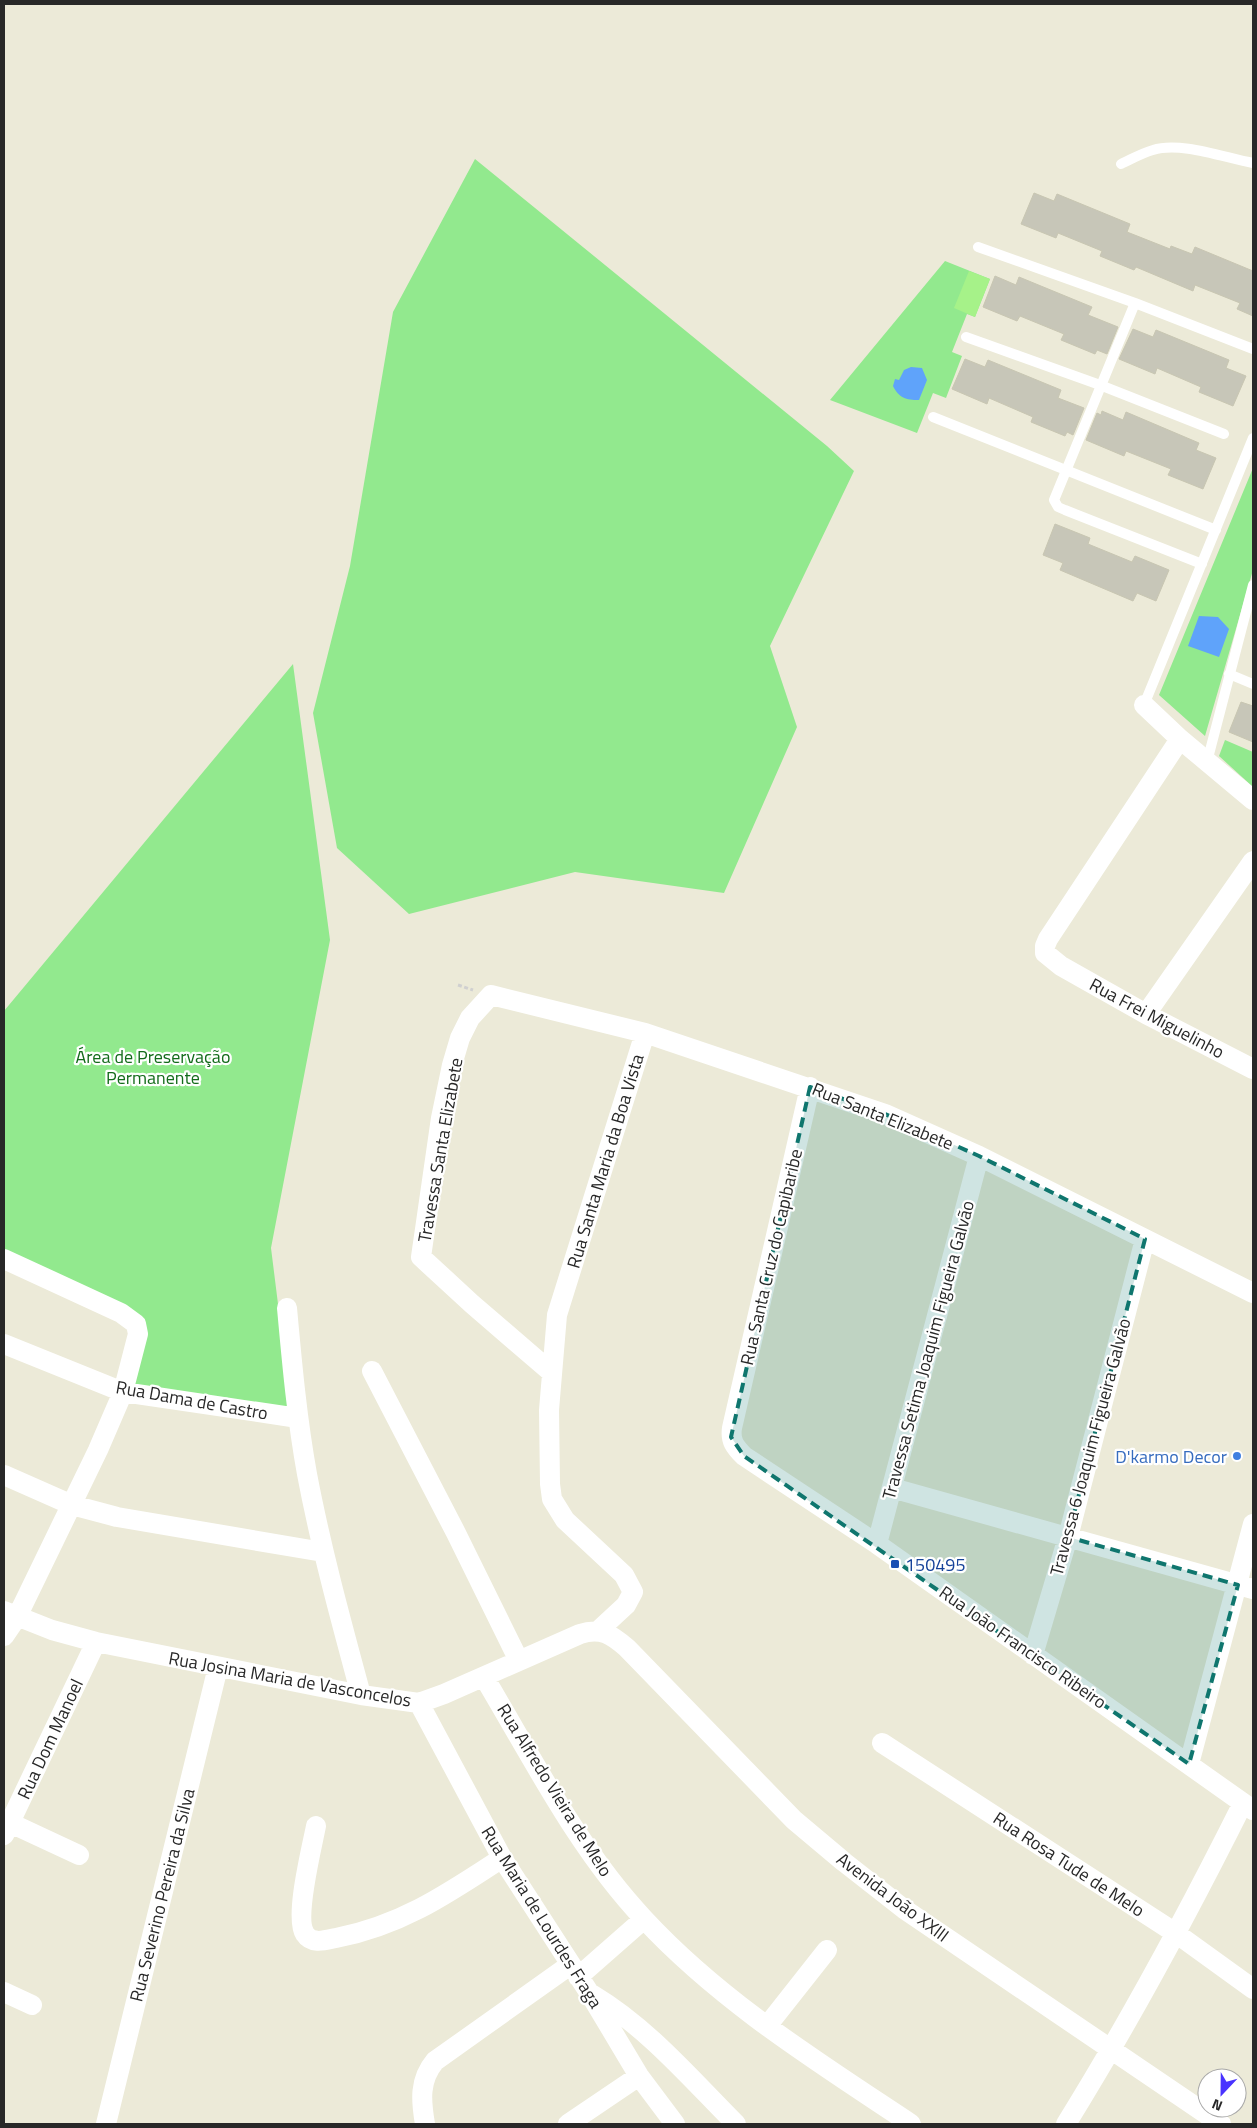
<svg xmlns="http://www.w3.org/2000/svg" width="1257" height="2128" viewBox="0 0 1257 2128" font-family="'Titillium Web',sans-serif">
  <rect width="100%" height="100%" fill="#ecead8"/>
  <!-- green -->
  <path fill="#92e98e" d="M 475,159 L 827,446 L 854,471 L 770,646 L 797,727 L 724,893 L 575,872 L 409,914 L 337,848 L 313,713 L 350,566 L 393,312 Z
    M 945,261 L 990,279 L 975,317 L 967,314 L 952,352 L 962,356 L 946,398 L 933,393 L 917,433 L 830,400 Z
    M 1253,468 L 1253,570 L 1205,736 L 1159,695 Z
    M 293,664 L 330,940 L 271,1248 L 291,1408 L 131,1386 L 144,1324 L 4,1250 L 4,1011 Z
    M 1225,740 L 1253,752 L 1253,787 L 1219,756 Z"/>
  <!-- pitch -->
  <path fill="#a6f289" d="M 969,271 L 990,279 L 975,317 L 954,308 Z"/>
  <!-- water -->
  <path fill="#5fa3fa" d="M 911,367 L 922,368 L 927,380 L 919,400 C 906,400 899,398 893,386 L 895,379 L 899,380 L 904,370 Z
    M 1199,616 L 1218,617 L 1229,629 L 1219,657 L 1188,646 Z"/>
  <!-- building -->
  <path fill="#c7c6b8" stroke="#c8c6b2" d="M 1034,193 L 1054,201 L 1057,194 L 1130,224 L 1127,232 L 1170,249 L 1171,246 L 1192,254 L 1195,247 L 1253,271 L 1253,316 L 1237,309 L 1240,303 L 1195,285 L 1193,291 L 1136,267 L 1134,270 L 1100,256 L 1102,251 L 1058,233 L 1056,238 L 1021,224 Z
    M 995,276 L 1016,285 L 1019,277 L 1092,307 L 1088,315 L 1118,327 L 1107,354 L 1097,350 L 1095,354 L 1061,340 L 1064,334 L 1020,316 L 1017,321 L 983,307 Z
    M 1133,329 L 1153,337 L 1156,330 L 1229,360 L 1226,368 L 1246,376 L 1233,406 L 1199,392 L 1201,387 L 1157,368 L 1155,374 L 1119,359 Z
    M 965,359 L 985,367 L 988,360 L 1061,390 L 1058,398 L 1084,408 L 1073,435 L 1067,432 L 1065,436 L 1031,422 L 1033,417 L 989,398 L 987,404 L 952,389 Z
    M 1102,411 L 1123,420 L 1126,412 L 1199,443 L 1196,450 L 1216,458 L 1203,489 L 1168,475 L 1171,469 L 1126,451 L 1124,456 L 1086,440 L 1097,413 L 1101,415 Z
    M 1055,524 L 1090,538 L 1088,544 L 1132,562 L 1135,556 L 1169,570 L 1156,601 L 1137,593 L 1133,601 L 1060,570 L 1063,563 L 1043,555 Z
    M 1241,702 L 1253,706 L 1253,742 L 1229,732 Z"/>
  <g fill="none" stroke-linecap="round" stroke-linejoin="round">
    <!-- path -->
    <path stroke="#d0d0d0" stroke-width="3" stroke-dasharray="4 2.5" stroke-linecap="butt" d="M 458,985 L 473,990"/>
    <!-- lane -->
    <path stroke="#fff" stroke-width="10" d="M 1121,164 C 1132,159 1142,153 1153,150 C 1180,141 1225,158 1253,163
      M 978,247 L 1135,303 L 1253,349
      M 1135,303 L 1054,500 L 1058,507 L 1065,510 L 1202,564
      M 966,337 L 1100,385 L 1224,434
      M 933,417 L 1216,530
      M 1229,674 L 1253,684
      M 1144,705 L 1253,438
      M 1207,762 L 1253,585"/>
    <!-- street -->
    <path stroke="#fff" stroke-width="20" d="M 1144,705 L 1180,739 L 1253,800
      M 1180,739 L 1048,939 L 1045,946 L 1045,953 L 1061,966 L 1146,1014 L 1253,1069
      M 1146,1014 L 1253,861
      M 810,1087 L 732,1428 C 730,1441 735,1447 744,1456 L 877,1544 L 1253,1810
      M 4,1259 L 121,1313 L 136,1324 L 138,1334 L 123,1392 L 98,1450 L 17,1617 L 4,1636
      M 287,1308 C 292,1363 297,1419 307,1474 C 321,1548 341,1621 361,1695
      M 4,1344 L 123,1392 L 298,1418
      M 372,1371 L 456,1533 L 519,1661
      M 551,1372 L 472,1304 L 421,1257 L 441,1118 L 452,1065 L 460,1038 L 470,1018 L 491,995 L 645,1033 L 885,1114 L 979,1156 L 1253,1293
      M 4,1475 L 72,1505 L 117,1517 L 323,1552
      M 892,1488 L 1253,1589
      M 877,1544 L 979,1156
      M 4,1611 L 52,1630 L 96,1642 L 361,1695 L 419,1703 L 444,1694 L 580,1634 C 601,1627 612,1635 627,1648 L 794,1820 L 844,1862 L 904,1909 L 1221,2124
      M 599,1630 L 626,1605 L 633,1592 L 624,1575 L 565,1520 L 552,1499 L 550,1484 L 549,1410 L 557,1315 L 645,1033
      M 1033,1655 L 1068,1537 L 1145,1239
      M 484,1677 C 533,1759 578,1849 644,1919 C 721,2002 818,2062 911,2124
      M 419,1703 L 502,1858 L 590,1994 L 639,2076 L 675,2124
      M 882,1743 L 1177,1934 L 1253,1989
      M 1189,1764 L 1253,1524
      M 4,1820 L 79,1855
      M 316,1826 C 312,1847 294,1918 305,1934 C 312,1945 326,1940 336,1938 C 402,1925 447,1894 502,1858
      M 4,1835 L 96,1642
      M 578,1977 L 644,1919
      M 4,1992 L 32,2005
      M 593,1995 C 648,2028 691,2079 736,2124
      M 767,2026 L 827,1950
      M 106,2124 L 218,1667
      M 425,2124 C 421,2101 419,2080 435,2061 L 570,1965
      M 568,2124 L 639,2076
      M 1066,2124 C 1131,2019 1188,1913 1243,1803"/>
  </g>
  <!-- marked area -->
  <path fill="#0f766e" fill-opacity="0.2" stroke="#0f766e" stroke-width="4" stroke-dasharray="10 6" stroke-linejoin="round" d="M 810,1087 L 885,1114 L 979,1156 L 1145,1239 L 1068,1537 L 1238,1585 L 1189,1764 L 744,1456 L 731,1437 Z"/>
  <!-- markers -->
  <circle fill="#3f7fe0" stroke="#fff" stroke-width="2" cx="1237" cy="1456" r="5"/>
  <rect fill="#1a4fb4" stroke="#fff" stroke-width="2" x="890" y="1559" width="10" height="10" rx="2.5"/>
  <g text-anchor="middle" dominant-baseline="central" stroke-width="4.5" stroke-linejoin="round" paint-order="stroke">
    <!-- street labels -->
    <g font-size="18" fill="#282828" stroke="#fff">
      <text transform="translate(1157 1018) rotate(28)">Rua Frei Miguelinho</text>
      <text transform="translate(883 1116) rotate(22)">Rua Santa Elizabete</text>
      <text transform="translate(440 1150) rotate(-80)">Travessa Santa Elizabete</text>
      <text transform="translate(605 1161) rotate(-73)">Rua Santa Maria da Boa Vista</text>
      <text transform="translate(771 1257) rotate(-77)">Rua Santa Cruz do Capibaribe</text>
      <text transform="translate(928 1350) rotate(-75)">Travessa Setima Joaquim Figueira Galvão</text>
      <text transform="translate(192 1400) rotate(10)">Rua Dama de Castro</text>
      <text transform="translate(1090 1447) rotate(-75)">Travessa 6 Joaquim Figueira Galvão</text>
      <text transform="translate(1023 1647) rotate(35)">Rua João Francisco Ribeiro</text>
      <text transform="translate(290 1679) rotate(10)">Rua Josina Maria de Vasconcelos</text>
      <text transform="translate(50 1739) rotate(-65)">Rua Dom Manoel</text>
      <text transform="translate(555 1790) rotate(58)">Rua Alfredo Vieira de Melo</text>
      <text transform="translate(1069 1864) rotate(33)">Rua Rosa Tude de Melo</text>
      <text transform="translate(162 1895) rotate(-76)">Rua Severino Pereira da Silva</text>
      <text transform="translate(893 1897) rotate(37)">Avenida João XXIII</text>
      <text transform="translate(542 1917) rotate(58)">Rua Maria de Lourdes Fraga</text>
    </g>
    <!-- park labels -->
    <g font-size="18" fill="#126b1a" stroke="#fff">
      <text x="153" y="1056">Área de Preservação<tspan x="153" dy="21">Permanente</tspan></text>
    </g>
    <!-- shop labels -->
    <g font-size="18" fill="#366cbe" stroke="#fff" text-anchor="end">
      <text x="1227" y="1456">D'karmo Decor</text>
    </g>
    <!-- transit labels -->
    <g font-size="18" fill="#164399" stroke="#fff" text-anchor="start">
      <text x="905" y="1564">150495</text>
    </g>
  </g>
  <!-- border -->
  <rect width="1257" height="2128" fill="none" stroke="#282828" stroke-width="10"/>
  <!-- north arrow -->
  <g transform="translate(1222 2093) rotate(202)"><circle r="24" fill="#ffffff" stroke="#a9a9a9"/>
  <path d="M0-4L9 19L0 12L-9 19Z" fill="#4933ff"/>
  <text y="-8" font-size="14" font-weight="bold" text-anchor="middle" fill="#282828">N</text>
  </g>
</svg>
